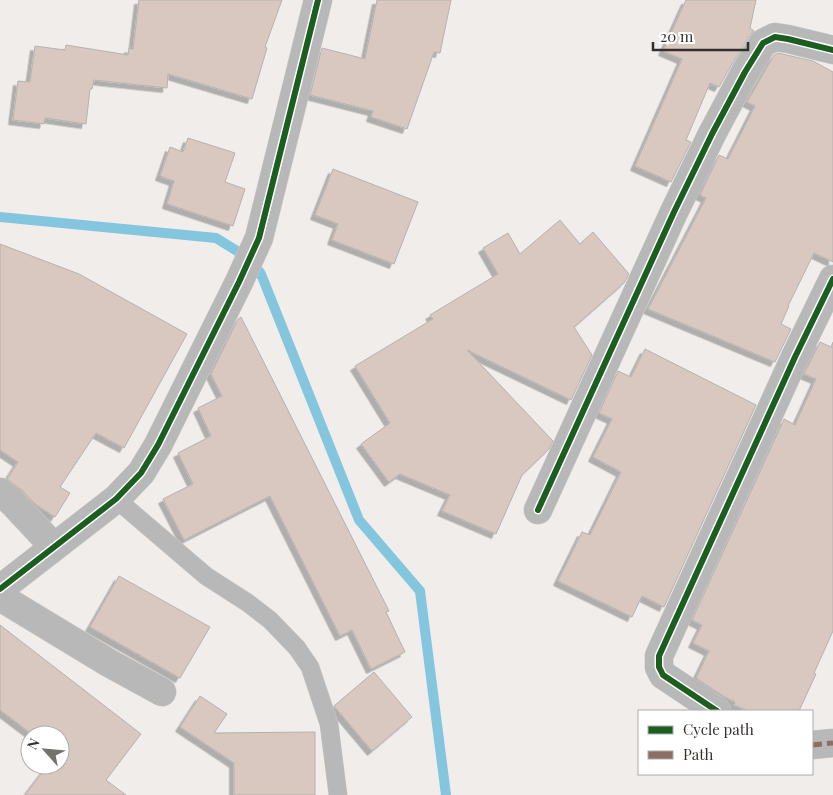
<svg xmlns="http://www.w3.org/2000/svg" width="833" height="795" viewBox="0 0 833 795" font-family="'Playfair Display',serif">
  <defs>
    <filter id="shadow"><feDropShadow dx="-4.5" dy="4.5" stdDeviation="0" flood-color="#0004"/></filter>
  </defs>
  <rect width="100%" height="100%" fill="#f0edea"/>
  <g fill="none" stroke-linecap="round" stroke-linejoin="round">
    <!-- stream -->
    <path stroke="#84c6dd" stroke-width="10" d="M 0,217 L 216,238 L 250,259 L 261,274 L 359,520 L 420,591 L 446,795"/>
  </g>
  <!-- building -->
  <path fill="#d8c8c0" stroke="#b5b2b0" filter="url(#shadow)" d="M 139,0 L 282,0 L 265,47 L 267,48 L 252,99 L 168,74 L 167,88 L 94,80 L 92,89 L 90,89 L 86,124 L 45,118 L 44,124 L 13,120 L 18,81 L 30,82 L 35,46 L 65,50 L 66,45 L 128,55 L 129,48 L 133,49 Z
    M 377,0 L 451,0 L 440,53 L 434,52 L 407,129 L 371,117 L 373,111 L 310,95 L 322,48 L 365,59 Z
    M 686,0 L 756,0 L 750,28 L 754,31 L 750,35 L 732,64 L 719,87 L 710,83 L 686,140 L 691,142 L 671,182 L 635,166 L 682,59 L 663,51 Z
    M 778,53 L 813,61 L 833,72 L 833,262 L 814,253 L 788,306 L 789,306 L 781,324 L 791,329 L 775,362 L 648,309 L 706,198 L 700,195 L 719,155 L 728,159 L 755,106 L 747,102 L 774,55 Z
    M 188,138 L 235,153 L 225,182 L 245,189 L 233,226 L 167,204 L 174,181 L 160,176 L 170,147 L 183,152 Z
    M 333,169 L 418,202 L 394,264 L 332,240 L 338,224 L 315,215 Z
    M 560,220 L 580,244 L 593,232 L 629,274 L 624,283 L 574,327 L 592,355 L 571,400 L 467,350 L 553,441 L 549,449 L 522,475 L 496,534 L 442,511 L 450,495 L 400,474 L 389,482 L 361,444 L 390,423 L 355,366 L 433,319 L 430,315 L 498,274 L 483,248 L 508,233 L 520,254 Z
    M 0,244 L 79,274 L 187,334 L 124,448 L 96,433 L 60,487 L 70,493 L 55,517 L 35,504 L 23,491 L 7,479 L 18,462 L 0,450 Z
    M 241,317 L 389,611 L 386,612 L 405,652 L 371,669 L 352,630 L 340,636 L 270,496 L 184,540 L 163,499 L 193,484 L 178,453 L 211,436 L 198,408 L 222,396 L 211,374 L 238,319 Z
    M 820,342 L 831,347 L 833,342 L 833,631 L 814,673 L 816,674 L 799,711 L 748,711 L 734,705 L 735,702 L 723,696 L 696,678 L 709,651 L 693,643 L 702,625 L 692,620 L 784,419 L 795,425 L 816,379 L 804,374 Z
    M 645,349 L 756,405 L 664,607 L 642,596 L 632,617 L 558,581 L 582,532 L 590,535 L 621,472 L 593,457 L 612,419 L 599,413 L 618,371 L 631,377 Z
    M 119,576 L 210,627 L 180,678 L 90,627 Z
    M 0,625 L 141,734 L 106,780 L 126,795 L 25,795 L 48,765 L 60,765 L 60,735 L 33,735 L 0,710 Z
    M 374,672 L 412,717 L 372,751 L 334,706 Z
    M 200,696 L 227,714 L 214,733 L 315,732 L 315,795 L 234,795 L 234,763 L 180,727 Z"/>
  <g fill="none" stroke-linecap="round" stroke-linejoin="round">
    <defs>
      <path id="service" d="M 116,499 L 206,576 L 248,603 L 270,620 L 297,648 L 310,667 L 329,724 L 338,795"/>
      <path id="minor" d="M 0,492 L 13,503 L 54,547
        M 538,510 L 674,212 L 712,134 L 745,72 L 763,43 L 775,37 L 788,39 L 833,50
        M 0,589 L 116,499 L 141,473 L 158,445 L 239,282 L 259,238 L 318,0
        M 0,597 L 109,663 L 162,692
        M 717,711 L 663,675 L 659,667 L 659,656 L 795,357 L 833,279
        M 812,745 L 833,743"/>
    </defs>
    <!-- service casing -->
    <use href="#service" stroke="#cdcbc9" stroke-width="19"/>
    <!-- minor casing -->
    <use href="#minor" stroke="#cdcbc9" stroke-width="29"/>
    <!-- service -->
    <use href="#service" stroke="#b8b8b8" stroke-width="18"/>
    <!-- minor -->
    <use href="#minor" stroke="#b8b8b8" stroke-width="28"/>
    <!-- quiet -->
    <path stroke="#8d6e63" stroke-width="5" stroke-dasharray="10 5" stroke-linecap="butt" d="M 812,745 L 833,743"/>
    <defs>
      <path id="cycleway" d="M 538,510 L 674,212 L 712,134 L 745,72 L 763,43 L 775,37 L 788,39 L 833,50
        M 0,589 L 116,499 L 141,473 L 158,445 L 239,282 L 259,238 L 318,0
        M 717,711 L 663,675 L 659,667 L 659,656 L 795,357 L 833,279"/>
    </defs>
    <!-- cycleway casing -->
    <use href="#cycleway" stroke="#fff" stroke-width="9"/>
    <!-- cycleway -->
    <use href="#cycleway" stroke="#1b5e20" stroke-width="6"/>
  </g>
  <!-- legend -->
  <rect x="638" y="710" width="175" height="65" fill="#ffffff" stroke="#adacab"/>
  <rect x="648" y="726" width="25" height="8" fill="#1b5e20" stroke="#adacab"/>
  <text x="683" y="735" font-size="15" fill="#322f2d">Cycle path</text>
  <rect x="648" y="751" width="25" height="8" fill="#8d6e63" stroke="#adacab"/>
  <text x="683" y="760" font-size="15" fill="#322f2d">Path</text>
  <!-- north arrow -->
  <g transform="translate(45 750) rotate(297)"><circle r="24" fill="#ffffff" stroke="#adacab"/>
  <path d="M0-4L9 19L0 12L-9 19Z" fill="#74726f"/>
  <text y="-8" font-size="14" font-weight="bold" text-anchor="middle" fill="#322f2d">N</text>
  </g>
  <!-- scale -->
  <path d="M653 42v8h95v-8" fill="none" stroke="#322f2d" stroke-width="2.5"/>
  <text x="660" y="42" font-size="15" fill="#322f2d" stroke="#ffffff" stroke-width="4" paint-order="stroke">20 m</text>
</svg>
